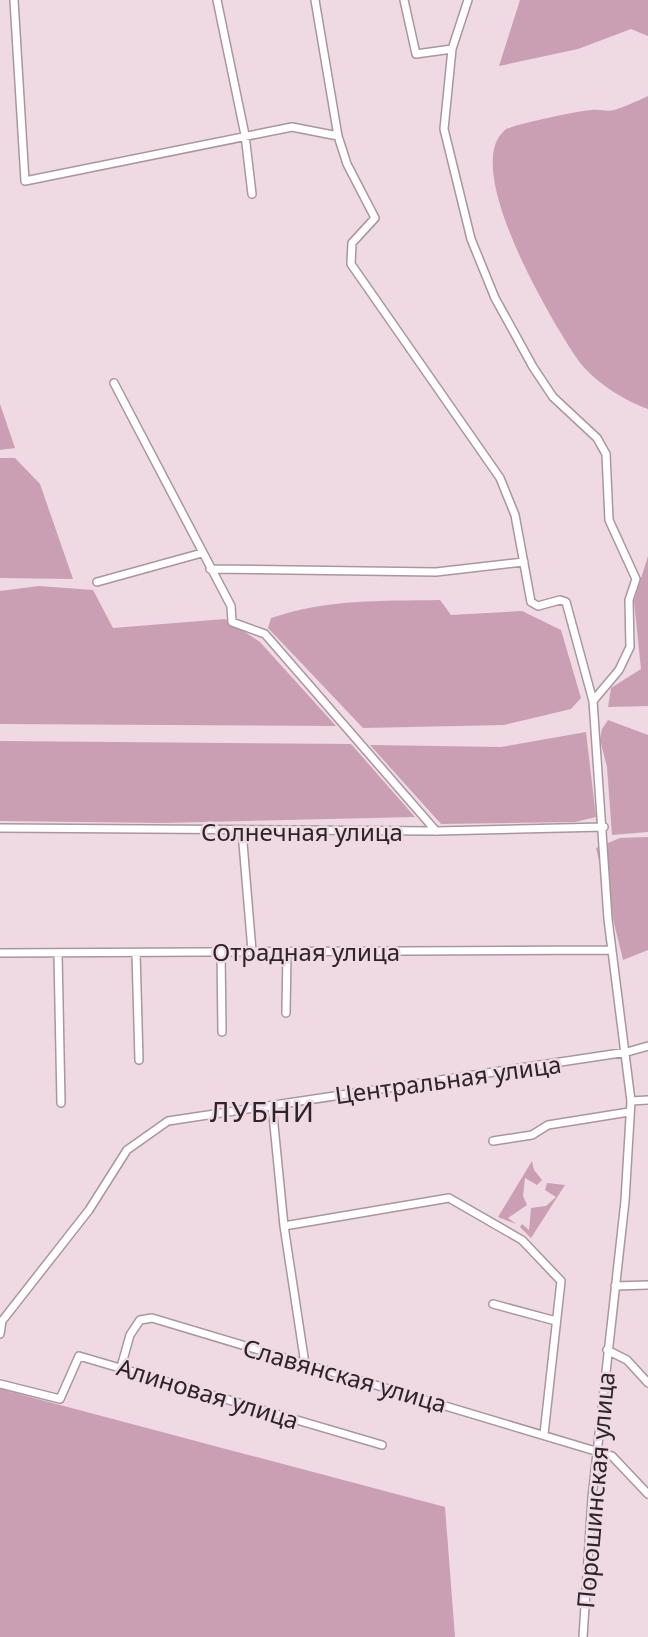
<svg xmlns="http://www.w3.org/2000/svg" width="648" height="1637" viewBox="0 0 648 1637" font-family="'Noto Sans',sans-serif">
  <rect width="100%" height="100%" fill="#efd9e3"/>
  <!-- green -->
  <path fill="#ca9fb3" d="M 520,0 L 648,0 L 648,36 L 631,29 L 578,49 L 499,66 Z
    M 648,96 L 648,409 C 624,401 590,379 576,357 C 551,320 460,167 505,130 C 510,125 582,110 592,110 C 600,109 607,112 614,110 C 625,107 637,101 648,96 Z
    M 0,404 L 15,448 L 0,450 Z
    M 0,458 L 15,458 L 40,484 L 73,579 L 0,578 Z
    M 648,556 L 648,706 L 608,707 L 611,688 L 641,669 L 634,601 Z
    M 39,586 L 93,590 L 113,628 L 225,619 L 260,642 L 336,726 L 0,724 L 0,591 Z
    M 440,600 L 451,615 L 522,611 L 561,630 L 581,698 L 571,709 L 504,725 L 363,728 L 268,628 L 271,618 C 328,599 380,601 440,600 Z
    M 608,720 L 648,735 L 648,832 L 612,835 L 607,767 L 600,740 L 602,729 Z
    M 586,732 L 596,817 L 575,822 L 441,824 L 370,745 L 501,747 Z
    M 0,741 L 351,744 L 415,817 L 163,823 L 0,821 Z
    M 648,837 L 648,950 L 623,960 L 596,848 L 620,838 Z
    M 532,1161 L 534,1170 L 542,1180 L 537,1185 L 525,1178 L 523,1196 L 527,1205 L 508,1218 L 516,1224 L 498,1217 Z
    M 547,1183 L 565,1185 L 531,1238 L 520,1227 L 522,1224 L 529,1230 L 531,1208 L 546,1206 L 556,1197 L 545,1190 Z
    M 0,1389 L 445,1507 L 455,1637 L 0,1637 Z"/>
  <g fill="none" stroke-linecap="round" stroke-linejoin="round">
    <defs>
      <path id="street" d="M 14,0 L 25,181 L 292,127 L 338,136
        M 217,0 L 245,135 L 252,194
        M 315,0 L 338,136 L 347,164 L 375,218 L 352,243 L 351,264 L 500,478 L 515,515 L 531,602 L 538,606 L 560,600 L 566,602 L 593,701 L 608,919 L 631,1101 L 625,1201 L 592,1498 L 583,1637
        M 404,0 L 416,54 L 452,49
        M 468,0 L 452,49 L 444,129 L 471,239 L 495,298 L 533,367 L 553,397 L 597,438 L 606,454 L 609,520 L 636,579 L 629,600 L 630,647 L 619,670 L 593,701
        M 114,383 L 231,606 L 232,622 L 265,634 L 436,831
        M 210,569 L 436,572 L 524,562
        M 97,582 L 202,553
        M 0,828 L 436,831 L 604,827
        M 242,831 L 252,951
        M 221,951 L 222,1032
        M 0,953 L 612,950
        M 136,953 L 139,1060
        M 58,954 L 61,1103
        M 286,1013 L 287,951
        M 631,1101 L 648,1100
        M 272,1105 L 284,1226 L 305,1364
        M 493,1141 L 532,1135 L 548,1125 L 629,1112
        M 284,1226 L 449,1198 L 522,1240 L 561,1281 L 544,1434
        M 615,1286 L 648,1285
        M 493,1304 L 556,1321
        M 0,1334 L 2,1321 L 89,1210 L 127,1150 L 168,1121 L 627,1052 L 648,1046
        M 607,1350 L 627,1360 L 648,1383
        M 121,1367 L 130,1335 L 140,1320 L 152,1318 L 612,1456 L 648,1494
        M 0,1384 L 60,1399 L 79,1356 L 382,1445"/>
    </defs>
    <!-- street casing -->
    <use href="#street" stroke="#aa969f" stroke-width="10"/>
    <!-- street -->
    <use href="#street" stroke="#fff" stroke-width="7"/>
  </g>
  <g text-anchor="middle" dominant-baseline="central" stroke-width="5" stroke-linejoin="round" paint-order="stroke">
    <!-- street labels -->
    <g font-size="24" fill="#2c2428" stroke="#efd9e3">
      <text x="302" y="831">Солнечная улица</text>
      <text x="306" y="951">Отрадная улица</text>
      <text transform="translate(448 1079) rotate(-8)">Центральная улица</text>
      <text transform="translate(345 1375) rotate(16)">Славянская улица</text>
      <text transform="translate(208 1393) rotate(17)">Алиновая улица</text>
      <text transform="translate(595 1490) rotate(-85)">Порошинская улица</text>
    </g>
    <!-- quarter labels -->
    <g font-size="28" letter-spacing="2" fill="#2c2428" stroke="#efd9e3">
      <text x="263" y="1111">ЛУБНИ</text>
    </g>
  </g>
</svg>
